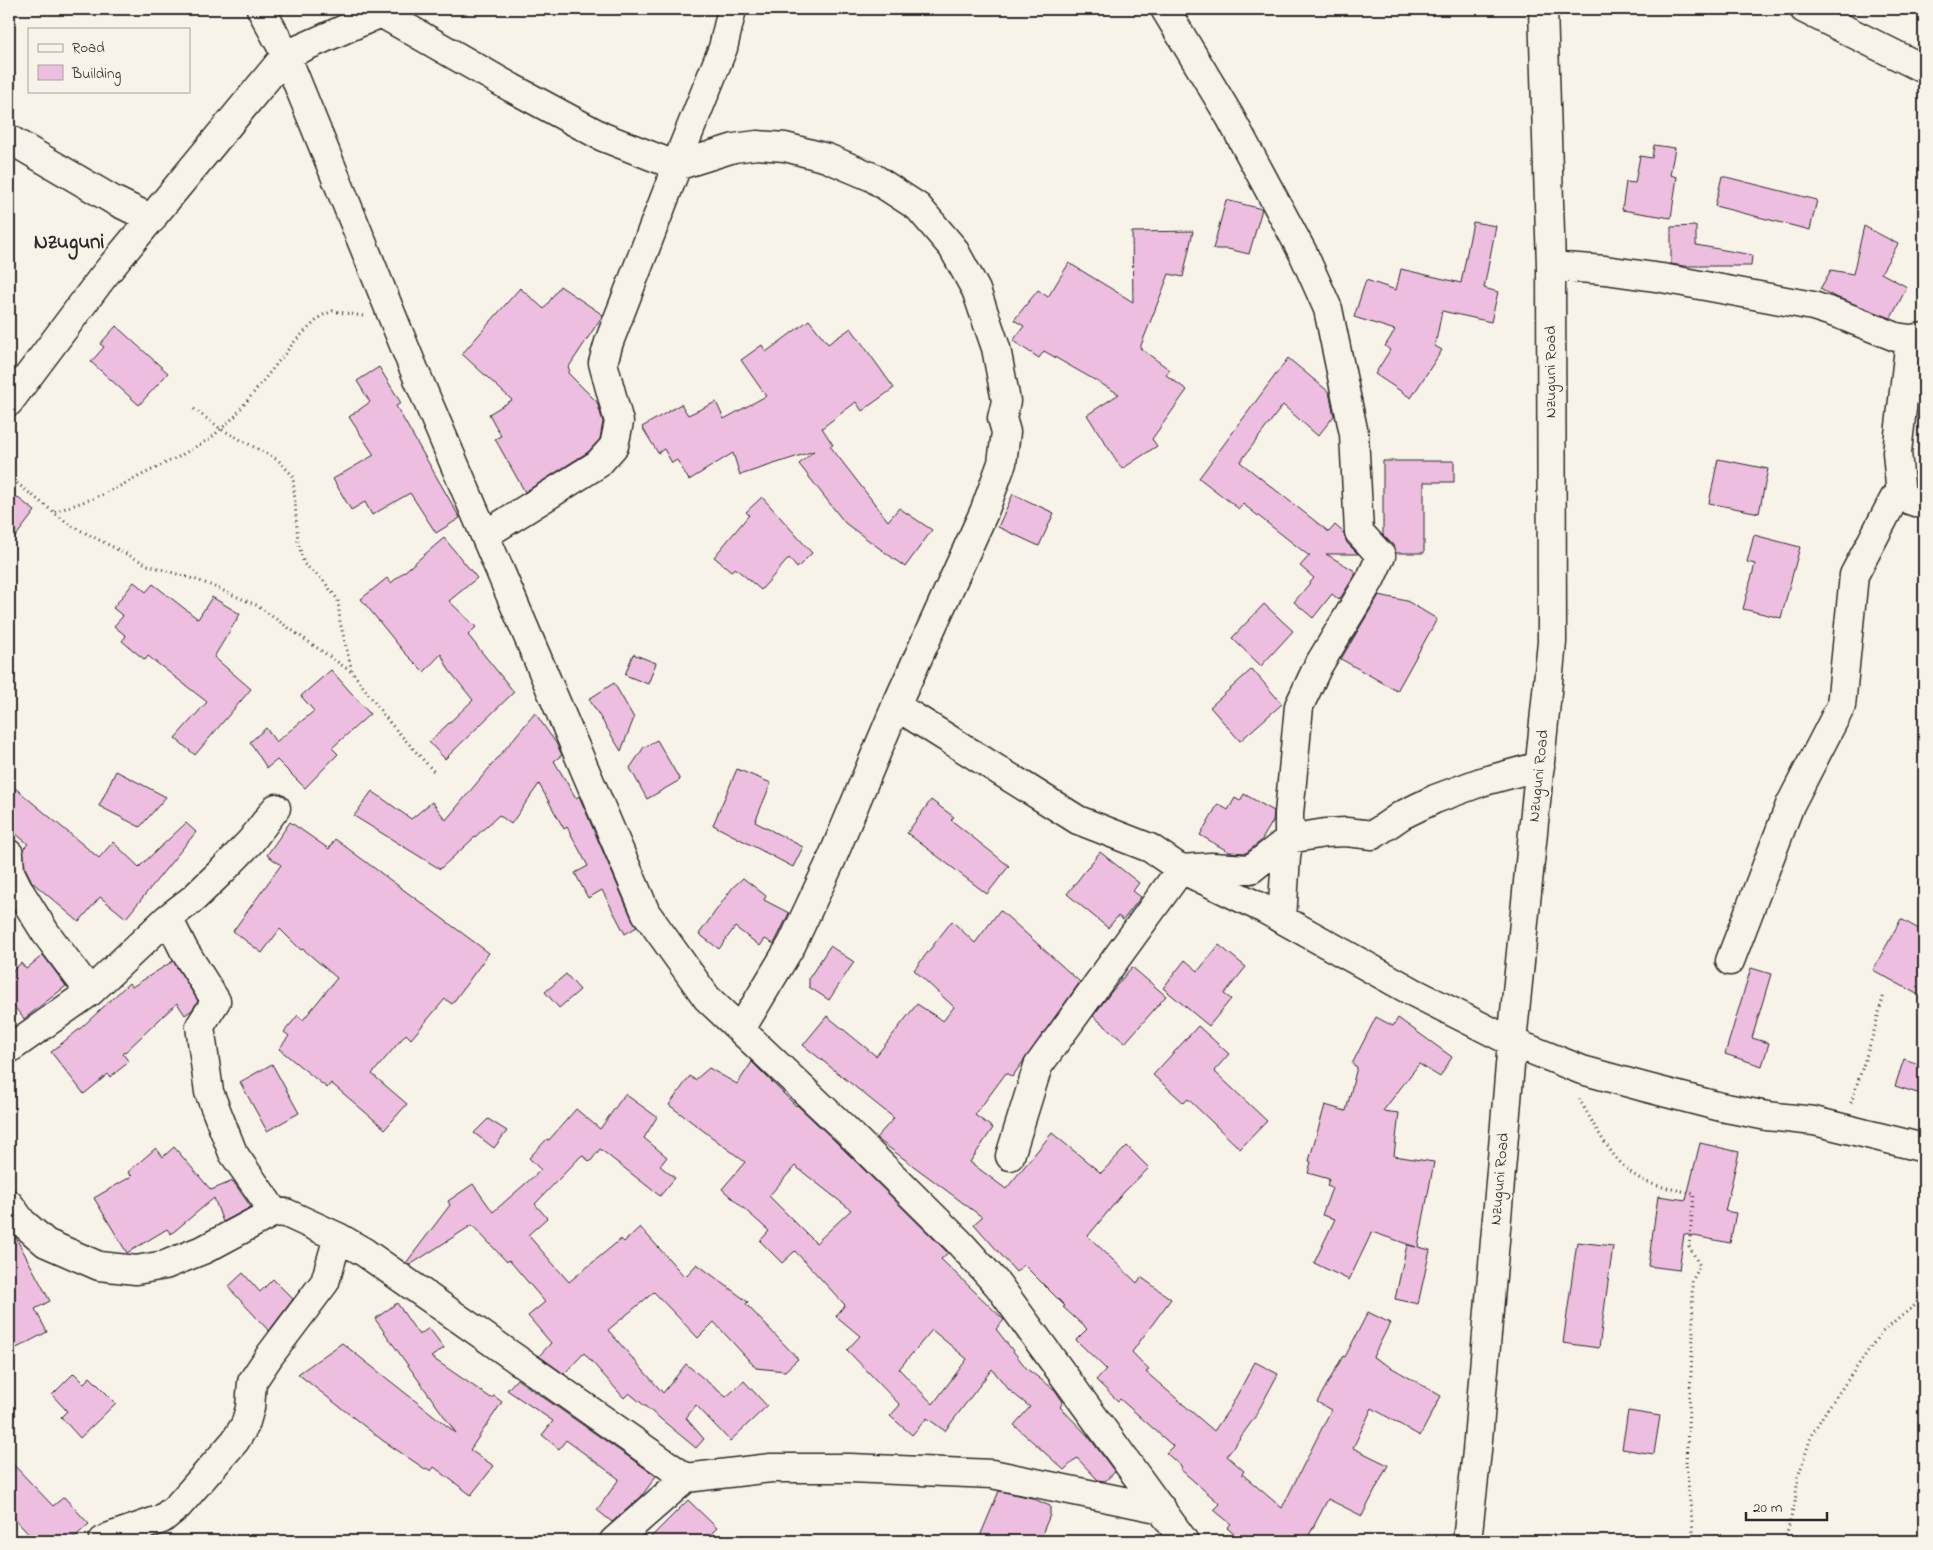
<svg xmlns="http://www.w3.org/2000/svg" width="1933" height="1550" viewBox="0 0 1933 1550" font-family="'Indie Flower',sans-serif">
  <rect width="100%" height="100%" fill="#f7f3e8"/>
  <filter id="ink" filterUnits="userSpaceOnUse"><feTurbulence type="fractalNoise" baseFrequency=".02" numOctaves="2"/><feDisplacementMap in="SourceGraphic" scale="10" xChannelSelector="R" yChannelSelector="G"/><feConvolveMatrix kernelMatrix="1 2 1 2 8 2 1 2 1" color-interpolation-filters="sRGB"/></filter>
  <g filter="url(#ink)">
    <!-- building -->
    <path fill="#eebee0" stroke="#2b2b2b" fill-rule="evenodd" d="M 1654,145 L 1675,148 L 1670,175 L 1677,177 L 1671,218 L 1622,210 L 1626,182 L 1635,183 L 1640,156 L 1652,158 Z
      M 1722,176 L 1817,200 L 1810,230 L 1715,206 Z
      M 1226,200 L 1262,209 L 1249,254 L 1228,249 L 1213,249 Z
      M 1473,222 L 1496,226 L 1484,288 L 1498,292 L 1491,322 L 1442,311 L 1435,346 L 1442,350 L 1411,398 L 1375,374 L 1390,350 L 1385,346 L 1395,330 L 1354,317 L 1366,280 L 1396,290 L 1401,269 L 1461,283 Z
      M 1696,226 L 1696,245 L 1752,255 L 1751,266 L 1684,266 L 1671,264 L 1671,227 Z
      M 1864,226 L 1898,244 L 1881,273 L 1907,287 L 1891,318 L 1833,296 L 1820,289 L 1831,270 L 1853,274 Z
      M 1193,231 L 1183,277 L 1169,274 L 1140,348 L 1170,370 L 1166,375 L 1187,390 L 1152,439 L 1157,446 L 1122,469 L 1087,415 L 1119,394 L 1044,351 L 1039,358 L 1013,341 L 1024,326 L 1014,320 L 1038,290 L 1048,297 L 1069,263 L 1133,302 L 1132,232 Z
      M 560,286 L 603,315 L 568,368 L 570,370 L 568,373 L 597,402 L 603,422 L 600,439 L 588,452 L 525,492 L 495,439 L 501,436 L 489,414 L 512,400 L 462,354 L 520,288 L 544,309 Z
      M 809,320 L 828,344 L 851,328 L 894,388 L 862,411 L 856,402 L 822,428 L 833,445 L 830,446 L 888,521 L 899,508 L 932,530 L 905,567 L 845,523 L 799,464 L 814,451 L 740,475 L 733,453 L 689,480 L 677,460 L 672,463 L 664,449 L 658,453 L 642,427 L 681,404 L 688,415 L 716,402 L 724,419 L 766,396 L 741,360 L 762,345 L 766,352 Z
      M 116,326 L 168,373 L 139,405 L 91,362 L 104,347 L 100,344 Z
      M 1288,358 L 1329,392 L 1334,416 L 1318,436 L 1283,405 L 1240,462 L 1329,532 L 1335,525 L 1343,532 L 1347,543 L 1358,554 L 1326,554 L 1355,571 L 1355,575 L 1339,600 L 1332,594 L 1313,618 L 1294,602 L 1314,578 L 1300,566 L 1310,555 L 1308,555 L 1243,504 L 1239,509 L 1199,478 Z
      M 379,367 L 401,403 L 396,406 L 460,518 L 436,533 L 410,493 L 372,515 L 365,502 L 351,510 L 333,479 L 374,455 L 349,417 L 370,402 L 357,381 Z
      M 1718,459 L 1768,469 L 1759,513 L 1709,503 Z
      M 1383,461 L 1454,461 L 1454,482 L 1424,482 L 1424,553 L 1396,553 L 1393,545 L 1383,535 Z
      M 9,491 L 35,511 L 9,545 Z
      M 1013,494 L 1054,513 L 1039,546 L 998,527 Z
      M 762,497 L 812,553 L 797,568 L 789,558 L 761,590 L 735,568 L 731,571 L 714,557 L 749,515 L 746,512 Z
      M 1754,535 L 1800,547 L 1781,618 L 1743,609 L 1755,564 L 1747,562 Z
      M 444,538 L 477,578 L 449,601 L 476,627 L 468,635 L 514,692 L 445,759 L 429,742 L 473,700 L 449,670 L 441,654 L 424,672 L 404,652 L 361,599 L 387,578 L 391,583 Z
      M 134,582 L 146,592 L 153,584 L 198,619 L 212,597 L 240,614 L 214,657 L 251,689 L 195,755 L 175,738 L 207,702 L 148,656 L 145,660 L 122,641 L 126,636 L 114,626 L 123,616 L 113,608 Z
      M 1379,595 L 1407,601 L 1437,619 L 1397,691 L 1341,659 Z
      M 1264,604 L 1293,631 L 1261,666 L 1232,638 Z
      M 633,654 L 656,663 L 648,684 L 625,675 Z
      M 1252,669 L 1282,704 L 1240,741 L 1210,707 Z
      M 331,670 L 370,714 L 332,748 L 338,754 L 305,788 L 277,760 L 267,768 L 250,742 L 266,728 L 276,742 L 314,711 L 301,696 Z
      M 614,683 L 634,718 L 621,751 L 589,699 Z
      M 535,713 L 556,743 L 562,755 L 554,761 L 576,798 L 579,796 L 632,919 L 637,927 L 625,934 L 602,890 L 588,898 L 575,873 L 588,866 L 567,827 L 564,829 L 539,784 L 511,824 L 499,815 L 440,869 L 354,816 L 372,791 L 411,819 L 432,802 L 446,820 Z
      M 657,740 L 680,780 L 647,799 L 630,768 L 644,747 Z
      M 737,769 L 771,783 L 755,822 L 803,847 L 793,867 L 713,825 Z
      M 116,771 L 166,797 L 140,827 L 99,806 Z
      M 9,783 L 99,858 L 113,842 L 139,867 L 186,823 L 196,832 L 126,918 L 100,897 L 79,922 L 32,882 L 25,868 L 23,849 L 28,844 L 9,828 Z
      M 1244,794 L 1274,811 L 1273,821 L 1261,841 L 1246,853 L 1229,852 L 1200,835 L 1218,804 L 1228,810 L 1235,798 L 1240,801 Z
      M 931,800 L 954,817 L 951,820 L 1009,866 L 987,894 L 907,833 Z
      M 290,822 L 329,849 L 335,839 L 489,953 L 452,1004 L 445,999 L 411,1039 L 406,1034 L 372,1074 L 407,1104 L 385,1129 L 331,1083 L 327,1088 L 279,1049 L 289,1036 L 284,1032 L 298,1015 L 303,1020 L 337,978 L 303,949 L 301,950 L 280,929 L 262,953 L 233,931 L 281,865 L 267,855 Z
      M 1100,852 L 1139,883 L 1133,891 L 1141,897 L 1123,920 L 1118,916 L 1108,928 L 1067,894 Z
      M 743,878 L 766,896 L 764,900 L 789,913 L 774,944 L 765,939 L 760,946 L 735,927 L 719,949 L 699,934 L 733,887 Z
      M 1000,910 L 1080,982 L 1012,1077 L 1006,1073 L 975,1115 L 993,1128 L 970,1162 L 1006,1189 L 1052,1133 L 1101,1173 L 1127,1146 L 1149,1168 L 1124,1192 L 1088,1236 L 1137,1283 L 1141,1277 L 1171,1299 L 1132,1352 L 1149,1370 L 1146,1372 L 1214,1431 L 1230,1408 L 1255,1362 L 1278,1374 L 1255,1417 L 1227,1456 L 1244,1471 L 1242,1474 L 1282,1508 L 1331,1410 L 1317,1402 L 1343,1356 L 1345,1357 L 1368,1312 L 1390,1323 L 1373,1357 L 1441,1396 L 1420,1436 L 1372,1408 L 1353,1448 L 1388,1465 L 1362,1516 L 1328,1499 L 1306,1541 L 1242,1541 L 1227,1528 L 1231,1524 L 1214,1510 L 1220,1504 L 1180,1469 L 1182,1467 L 1166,1453 L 1173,1446 L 1120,1399 L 1118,1401 L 1096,1380 L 1106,1369 L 1076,1340 L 1087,1329 L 1063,1307 L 1065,1306 L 1024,1265 L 1016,1272 L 974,1224 L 982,1217 L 876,1138 L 894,1118 L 803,1045 L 827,1016 L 876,1056 L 917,1004 L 943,1021 L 954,1007 L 914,970 L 952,921 L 975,943 Z
      M 1901,919 L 1924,932 L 1924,998 L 1873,970 Z
      M 1219,945 L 1246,967 L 1224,994 L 1231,999 L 1209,1026 L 1163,988 L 1185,960 L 1198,971 Z
      M 830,946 L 854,962 L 829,1000 L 809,987 L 809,978 Z
      M 43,955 L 66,986 L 24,1019 L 9,1000 L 9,974 L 21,963 L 26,969 Z
      M 173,961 L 198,1001 L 192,1010 L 185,1015 L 177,1003 L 123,1054 L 129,1062 L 110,1077 L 108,1074 L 84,1094 L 51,1052 L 82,1027 L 129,983 L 132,987 Z
      M 1132,967 L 1166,996 L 1125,1043 L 1093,1016 L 1112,991 Z
      M 1751,968 L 1771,974 L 1752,1038 L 1769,1043 L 1762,1066 L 1725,1054 Z
      M 566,974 L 580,990 L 559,1008 L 545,992 Z
      M 1376,1017 L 1393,1026 L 1398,1018 L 1452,1057 L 1440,1077 L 1419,1064 L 1383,1111 L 1399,1113 L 1394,1156 L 1434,1162 L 1418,1247 L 1430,1250 L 1418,1304 L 1395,1299 L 1407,1245 L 1416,1247 L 1372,1232 L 1349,1280 L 1314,1263 L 1335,1219 L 1322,1215 L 1332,1188 L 1327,1186 L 1329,1179 L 1308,1173 L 1311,1162 L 1309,1161 L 1325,1105 L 1346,1111 L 1357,1067 L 1352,1064 Z
      M 1198,1026 L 1229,1054 L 1214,1071 L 1267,1121 L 1240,1149 L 1188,1099 L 1184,1103 L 1153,1075 Z
      M 1904,1059 L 1924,1066 L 1924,1095 L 1895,1086 Z
      M 752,1062 L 796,1106 L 797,1105 L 834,1140 L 948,1253 L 941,1259 L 1004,1320 L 996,1329 L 1027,1369 L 1055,1390 L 1063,1402 L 1060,1407 L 1088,1436 L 1115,1472 L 1105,1481 L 1098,1480 L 1077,1458 L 1064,1470 L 1014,1425 L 1030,1407 L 1009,1390 L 992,1369 L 945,1431 L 927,1418 L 912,1435 L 890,1416 L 900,1405 L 847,1350 L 860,1336 L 836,1316 L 845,1305 L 795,1251 L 782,1263 L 760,1241 L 769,1231 L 722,1189 L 745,1162 L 669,1105 L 690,1076 L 695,1080 L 709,1068 L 737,1084 ZM 795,1166 L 851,1210 L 816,1243 L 769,1196 ZM 932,1330 L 967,1359 L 933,1404 L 899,1369 Z
      M 272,1064 L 299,1113 L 267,1131 L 240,1082 Z
      M 625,1094 L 657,1117 L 644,1138 L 667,1157 L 660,1166 L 675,1178 L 660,1196 L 600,1149 L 590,1162 L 582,1155 L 535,1204 L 547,1218 L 528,1235 L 569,1282 L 621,1239 L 624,1242 L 640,1227 L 685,1277 L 697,1264 L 748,1302 L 746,1304 L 798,1359 L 785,1371 L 756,1368 L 714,1322 L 698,1338 L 654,1292 L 608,1330 L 663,1393 L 686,1364 L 726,1397 L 744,1381 L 767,1406 L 730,1441 L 696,1405 L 686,1418 L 704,1439 L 696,1448 L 629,1393 L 624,1398 L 584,1353 L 564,1374 L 539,1356 L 551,1343 L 528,1316 L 545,1302 L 509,1260 L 507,1262 L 472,1225 L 410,1265 L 406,1263 L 450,1205 L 448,1201 L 473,1184 L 493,1212 L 541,1170 L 529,1158 L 547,1139 L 549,1140 L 576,1109 L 600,1129 Z
      M 488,1119 L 507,1131 L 494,1148 L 474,1133 Z
      M 1700,1143 L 1739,1152 L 1725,1211 L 1736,1213 L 1730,1243 L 1684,1234 L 1679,1270 L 1648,1266 L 1658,1196 L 1686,1200 Z
      M 174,1147 L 211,1190 L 233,1181 L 251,1207 L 223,1222 L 214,1198 L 171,1234 L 167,1229 L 127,1253 L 94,1198 L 132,1176 L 128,1172 L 156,1148 L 163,1157 Z
      M 9,1230 L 16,1238 L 50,1301 L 35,1309 L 47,1332 L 9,1352 Z
      M 1577,1242 L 1613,1246 L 1599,1348 L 1563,1343 Z
      M 243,1273 L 260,1292 L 273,1279 L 293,1299 L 269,1331 L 228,1287 Z
      M 397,1303 L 419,1335 L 429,1328 L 444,1348 L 431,1357 L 491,1398 L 494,1396 L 502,1402 L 470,1450 L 494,1466 L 471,1495 L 434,1467 L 431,1471 L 426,1468 L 425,1469 L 382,1440 L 298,1374 L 342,1343 L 456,1433 L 375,1319 Z
      M 74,1373 L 84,1383 L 90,1377 L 116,1403 L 80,1438 L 61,1417 L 67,1411 L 52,1395 Z
      M 517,1379 L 656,1476 L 641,1497 L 612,1522 L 597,1510 L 619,1479 L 566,1440 L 559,1449 L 542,1435 L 553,1421 L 507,1390 Z
      M 1628,1411 L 1660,1416 L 1654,1454 L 1622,1449 Z
      M 9,1460 L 53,1506 L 64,1497 L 89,1524 L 70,1541 L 35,1541 L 9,1513 Z
      M 999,1491 L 1032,1498 L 1050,1506 L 1050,1515 L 1039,1541 L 978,1541 Z
      M 688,1500 L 717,1528 L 704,1541 L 647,1541 Z"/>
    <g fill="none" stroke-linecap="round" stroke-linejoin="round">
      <defs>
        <path id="street" d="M 261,9 L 286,55 L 410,360 L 646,913 L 707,998 L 845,1129 L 958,1241 L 998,1285 L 1184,1541
          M 1165,9 L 1230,117 L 1303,253 L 1328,309 L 1354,434 L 1359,532 L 1381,556 L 1370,580 L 1318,666 L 1299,706 L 1289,814 L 1289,839 L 1286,856 L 1282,919
          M 1804,9 L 1924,69
          M 381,13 L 512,88 L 603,137 L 677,166 L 734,148 L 757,145 L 785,147 L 827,158 L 872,177 L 918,207 L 953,248 L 976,290 L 996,348 L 1006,401 L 1002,418 L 1006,432 L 1002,463 L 984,512 L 896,706 L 830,863 L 792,944 L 741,1029
          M 9,139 L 113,200 L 152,219
          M 1551,266 L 1605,270 L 1662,278 L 1813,306 L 1841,315 L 1896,337 L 1910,339 L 1924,337
          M 9,402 L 102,278 L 286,55 L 390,9
          M 1901,497 L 1897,452 L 1910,339
          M 485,535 L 598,464 L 614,446 L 619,422 L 603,363 L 609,342 L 677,166 L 683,147 L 723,48 L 732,9
          M 896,706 L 1078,820 L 1150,848 L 1181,869 L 1264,909 L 1413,992 L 1512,1042 L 1582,1070 L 1644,1087 L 1721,1107 L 1767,1116 L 1814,1121 L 1924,1148
          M 9,854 L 10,872 L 20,892 L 45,932 L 90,992
          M 168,918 L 184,950 L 216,1001 L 200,1026 L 209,1092 L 233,1153 L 274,1212 L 286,1213 L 338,1237 L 364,1252 L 686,1478
          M 1730,961 L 1790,805 L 1841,706 L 1854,575 L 1894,499 L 1901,497 L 1924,505
          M 9,1049 L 90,992 L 168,918 L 194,898 L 223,870 L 251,841 L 276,808
          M 1010,1156 L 1038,1066 L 1181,869 L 1211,867 L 1251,869 L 1289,839 L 1325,833 L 1346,832 L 1373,835 L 1402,815 L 1435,799 L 1481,782 L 1540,766
          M 9,1204 L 22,1222 L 46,1243 L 99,1266 L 136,1270 L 165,1265 L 205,1249 L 274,1212
          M 103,1541 L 110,1537 L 162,1519 L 178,1506 L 235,1441 L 245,1425 L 250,1408 L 252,1382 L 270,1355 L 325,1282 L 338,1237
          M 614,1541 L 686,1478 L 771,1468 L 850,1468 L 992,1474 L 1162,1509
          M 1467,1541 L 1477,1451 L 1512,1042 L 1552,642 L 1551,266 L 1543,9"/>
      </defs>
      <!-- street casing -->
      <use href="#street" stroke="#2b2b2b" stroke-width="31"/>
      <!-- path -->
      <path stroke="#2b2b2b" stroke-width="3" stroke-dasharray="1 4" stroke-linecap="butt" d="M 194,409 L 221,429 L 278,460 L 293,476 L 298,542 L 304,564 L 322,579 L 338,600 L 340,622 L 352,671
        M 9,477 L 70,525 L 148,565 L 203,582 L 256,605 L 353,673 L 390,723 L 436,774
        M 55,512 L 102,495 L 178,457 L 211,438 L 235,416 L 295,341 L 321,316 L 333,311 L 363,316
        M 1579,1099 C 1597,1128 1614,1169 1649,1183 C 1663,1188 1680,1190 1694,1194 L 1689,1246 L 1700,1266 L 1692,1281 L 1693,1337 L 1686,1463 L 1694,1541
        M 1851,1103 L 1873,1035 L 1884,994
        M 1785,1541 L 1795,1502 L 1798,1477 L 1812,1434 L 1826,1411 L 1880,1334 L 1914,1306 L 1924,1293"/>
      <!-- street -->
      <use href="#street" stroke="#f7f3e8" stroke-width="28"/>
    </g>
  </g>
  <g text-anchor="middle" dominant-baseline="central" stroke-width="4.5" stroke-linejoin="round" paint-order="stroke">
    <!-- street labels -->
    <g font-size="16" fill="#2b2b2b" stroke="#f7f3e8">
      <text transform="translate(1551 372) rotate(-90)">Nzuguni Road</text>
      <text transform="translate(1539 776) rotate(-84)">Nzuguni Road</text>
      <text transform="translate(1500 1179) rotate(-85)">Nzuguni Road</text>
    </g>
    <!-- district labels -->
    <g font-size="21" font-weight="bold" fill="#2b2b2b" stroke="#f7f3e8">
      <text x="69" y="243">Nzuguni</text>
    </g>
  </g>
  <!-- margin -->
  <rect width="1933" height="1550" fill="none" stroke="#f7f3e8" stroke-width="30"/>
  <rect x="15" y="15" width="1903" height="1520" fill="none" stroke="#2b2b2b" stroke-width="2" filter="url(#ink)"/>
  <!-- legend -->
  <rect x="28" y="28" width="162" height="65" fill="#f7f3e8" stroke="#a5a39c"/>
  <rect x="38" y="44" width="25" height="8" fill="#f7f3e8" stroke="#a5a39c"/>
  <text x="72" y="52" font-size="15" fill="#2b2b2b">Road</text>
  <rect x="38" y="65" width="25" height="15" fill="#eebee0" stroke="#a5a39c"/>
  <text x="72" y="78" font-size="15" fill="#2b2b2b">Building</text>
  <!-- scale -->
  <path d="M1746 1512v8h81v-8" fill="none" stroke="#2b2b2b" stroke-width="2.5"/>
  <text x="1753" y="1512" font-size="15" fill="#2b2b2b" stroke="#f7f3e8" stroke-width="4" paint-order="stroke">20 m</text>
</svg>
